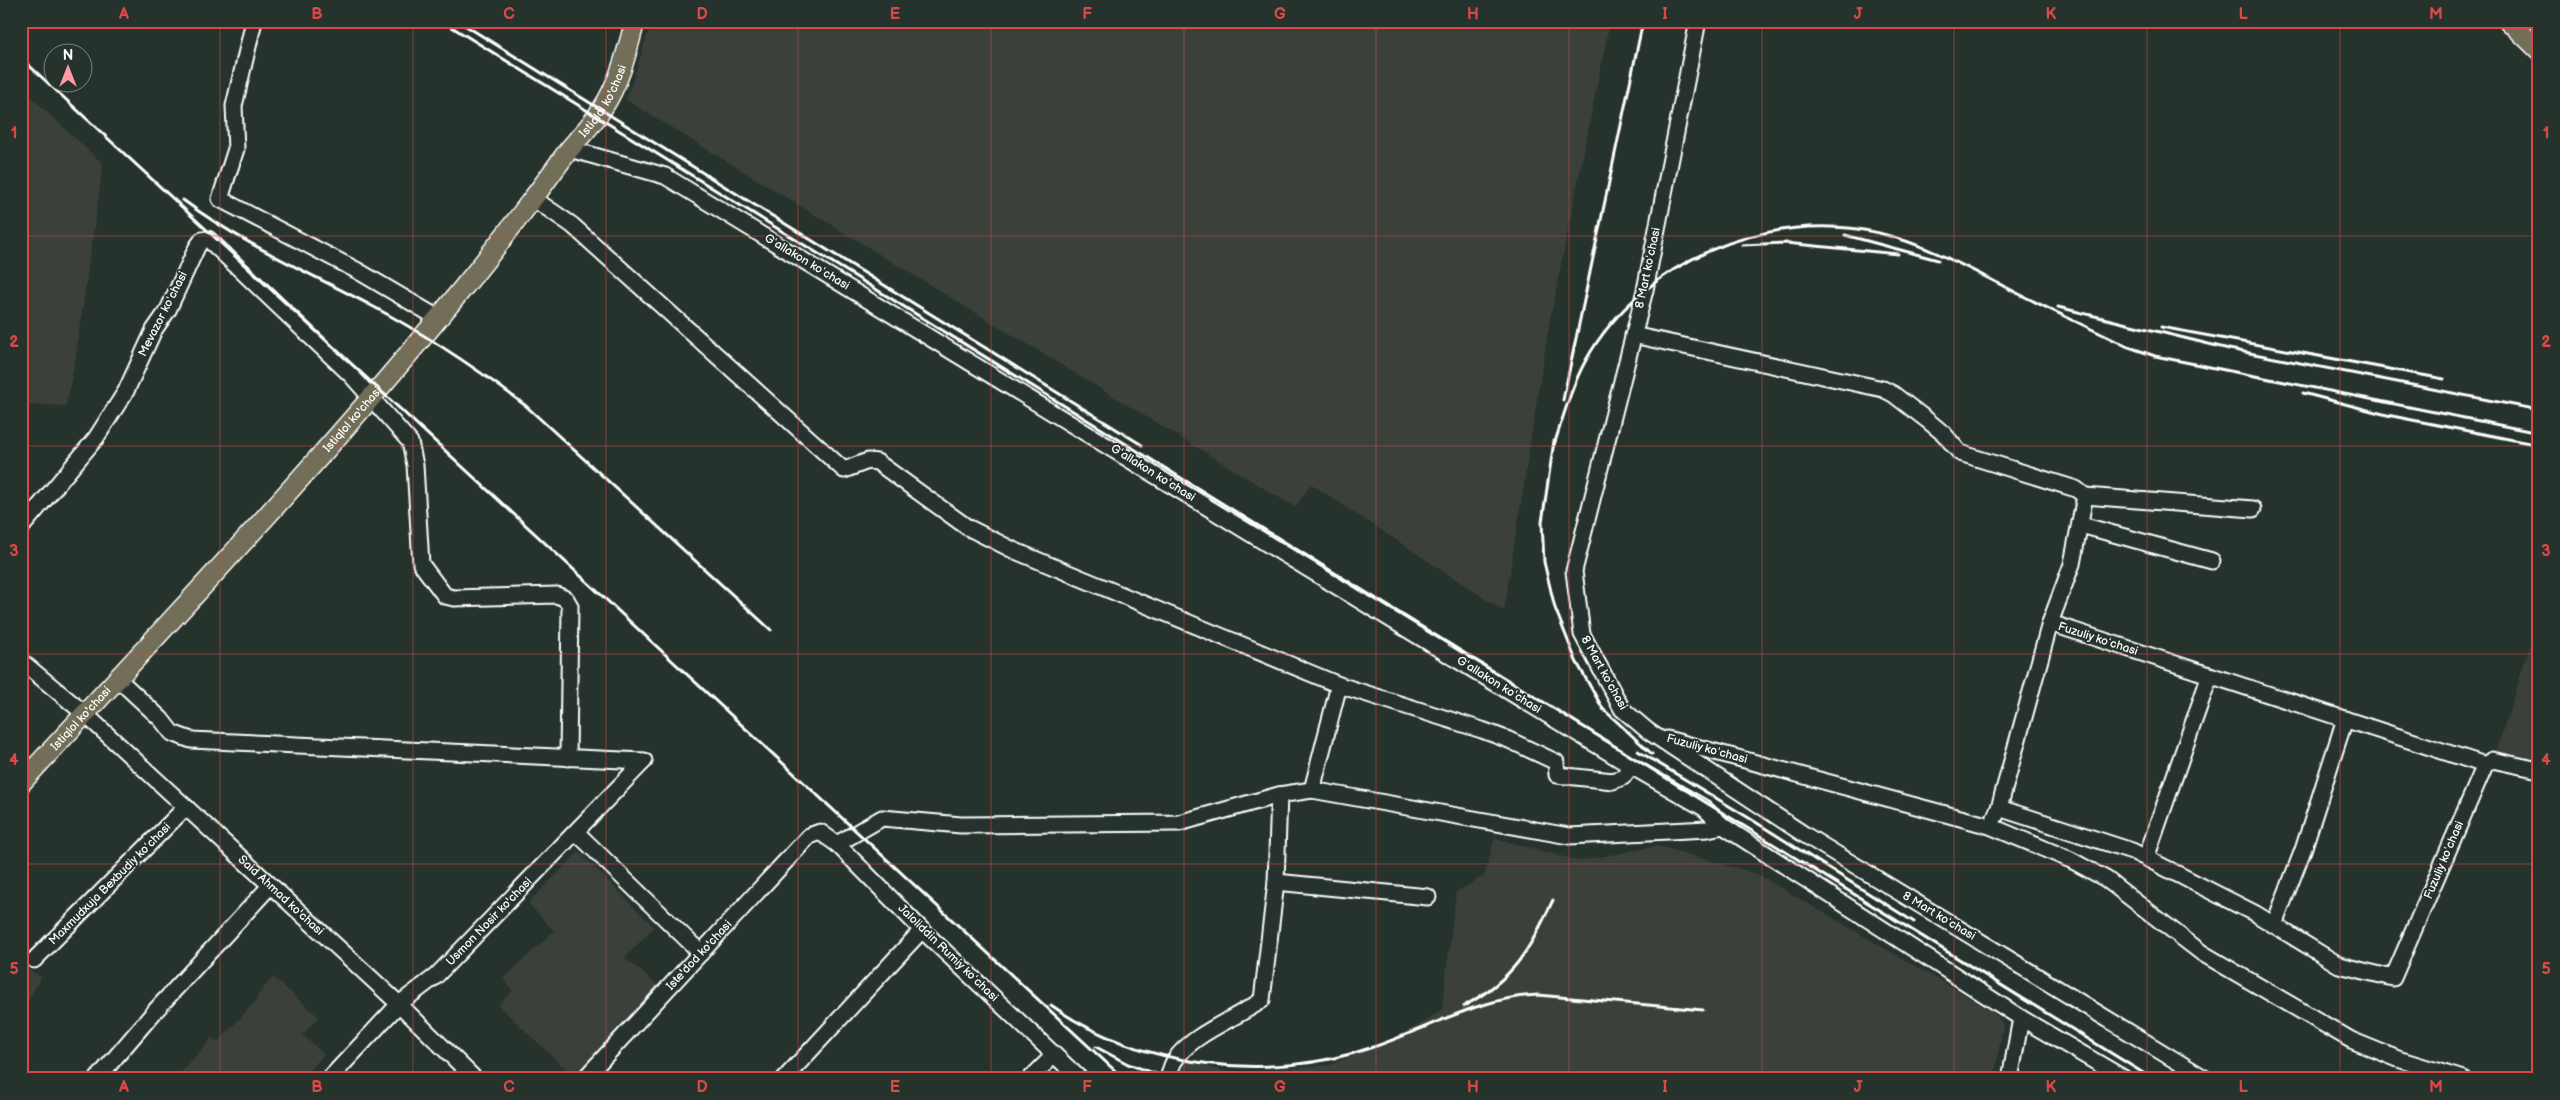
<svg xmlns="http://www.w3.org/2000/svg" width="2560" height="1100" viewBox="0 0 2560 1100" font-family="'Balsamiq Sans',sans-serif">
  <rect width="100%" height="100%" fill="#26332d"/>
  <filter id="ink" filterUnits="userSpaceOnUse"><feTurbulence type="fractalNoise" baseFrequency=".02" numOctaves="2"/><feDisplacementMap in="SourceGraphic" scale="10" xChannelSelector="R" yChannelSelector="G"/><feConvolveMatrix kernelMatrix="1 2 1 2 8 2 1 2 1" color-interpolation-filters="sRGB"/></filter>
  <g filter="url(#ink)">
    <!-- built -->
    <path fill="#3a403a" d="M 652,21 L 1610,21 L 1548,330 L 1504,611 L 1311,484 L 1295,507 L 626,100 Z
      M 21,88 L 103,164 L 75,361 L 66,406 L 21,404 Z
      M 2539,617 L 2539,763 L 2495,755 Z
      M 1495,838 L 1579,861 L 1658,846 L 1757,874 L 1994,1012 L 2003,1025 L 1994,1079 L 1179,1079 L 1185,1061 L 1231,1073 L 1330,1065 L 1413,1029 L 1442,1009 L 1456,892 L 1484,876 Z
      M 579,852 L 654,927 L 625,958 L 660,987 L 575,1078 L 498,1005 L 513,991 L 503,979 L 554,931 L 528,903 Z
      M 21,965 L 41,977 L 21,1014 Z
      M 273,977 L 319,1017 L 302,1035 L 324,1054 L 303,1079 L 175,1079 L 212,1038 L 218,1042 L 257,1000 L 256,997 Z"/>
    <g fill="none" stroke-linecap="round" stroke-linejoin="round">
      <defs>
        <g id="minor">
          <path d="M 254,21 L 234,106 L 236,149 L 220,199 L 358,271 L 438,318"/>
          <path d="M 1698,21 L 1645,290 L 1574,571 L 1582,634 L 1622,709 L 1648,731 L 1805,835 L 2206,1079"/>
          <path d="M 570,149 L 665,176 L 1631,766 L 1704,808 L 1723,826 L 2021,1018 L 2125,1079"/>
          <path d="M 534,199 L 572,225 L 844,470 L 868,461 L 877,462 L 967,527 L 1013,550 L 1339,685 L 1482,730 L 1509,740 L 1556,762 L 1557,775 L 1613,781 L 1623,777 L 1631,766"/>
          <path d="M 1633,335 L 1883,389 L 1893,394 L 1927,420 L 1944,434 L 1960,453 L 2076,489 L 2085,496 L 2253,509"/>
          <path d="M 2081,525 L 2212,561"/>
          <path d="M 21,528 L 96,438 L 126,391 L 154,330 L 168,310 L 197,247 L 202,240 L 208,239 L 351,375 L 410,442 L 415,465 L 421,564 L 445,596 L 454,598 L 557,595 L 566,599 L 570,606 L 568,758"/>
          <path id="s1" d="M 21,661 L 85,714 L 399,1004 L 475,1079"/>
          <path d="M 118,679 L 161,719 L 172,733 L 191,740 L 644,761"/>
          <path d="M 1667,739 L 1990,826 L 2071,860 L 2106,879 L 2202,953 L 2351,1040 L 2398,1059 L 2463,1079"/>
          <path d="M 2485,765 L 2492,760 L 2539,770"/>
          <path d="M 1312,790 L 1339,685"/>
          <path d="M 1999,808 L 2132,851 L 2256,914 L 2339,965 L 2393,978 L 2485,765 L 2050,623"/>
          <path d="M 1995,817 L 1999,808 L 2050,623 L 2072,564 L 2085,496"/>
          <path d="M 577,833 L 701,953"/>
          <path d="M 837,844 L 882,818 L 961,825 L 1179,823 L 1279,795 L 1312,790 L 1569,836 L 1708,829 L 1723,826"/>
          <path d="M 2146,858 L 2210,675"/>
          <path d="M 1276,882 L 1428,897"/>
          <path d="M 2274,925 L 2303,850 L 2345,719"/>
          <path d="M 34,960 L 186,807"/>
          <path d="M 97,1079 L 155,1011 L 270,886"/>
          <path id="s2" d="M 329,1079 L 399,1004 L 436,976 L 644,761"/>
          <path id="s3" d="M 584,1079 L 809,836 L 820,832 L 837,844 L 922,930 L 1080,1079"/>
          <path d="M 784,1079 L 922,930"/>
          <path d="M 1030,1079 L 1054,1055"/>
          <path d="M 1168,1079 C 1170,1073 1171,1065 1175,1060 C 1190,1035 1237,1018 1262,1000 L 1276,882 L 1279,795"/>
          <path d="M 2010,1079 L 2021,1018"/>
        </g>
        <g id="major">
          <path d="M 2509,21 L 2539,50"/>
          <path id="s4" d="M 21,783 C 174,617 330,453 472,277 C 505,236 537,194 568,151 C 579,137 593,124 602,109 C 620,82 627,51 635,21"/>
        </g>
      </defs>
      <!-- minor casing -->
      <use href="#minor" stroke="#fff" stroke-width="19"/>
      <!-- major casing -->
      <use href="#major" stroke="#fff" stroke-width="22"/>
      <!-- minor -->
      <use href="#minor" stroke="#26332d" stroke-width="15"/>
      <!-- major -->
      <use href="#major" stroke="#726e59" stroke-width="19"/>
      <!-- rail -->
      <path stroke="#fff" stroke-width="3" d="M 442,21 L 2153,1079
        M 458,21 L 1142,445
        M 21,58 L 1124,1079
        M 183,200 C 242,244 308,272 372,306 C 425,334 479,370 526,406 L 771,630
        M 1845,235 L 1938,260
        M 1742,245 L 1785,243 L 1898,254
        M 2058,307 L 2229,349 L 2539,410
        M 2161,327 L 2444,379
        M 2303,393 L 2387,415 L 2539,445
        M 1563,400 L 1643,21
        M 1554,441 L 1542,522 L 1544,562 L 1555,608 L 1576,661 L 1603,709 L 1652,754
        M 1553,448 C 1563,418 1571,387 1586,360 C 1642,260 1769,208 1879,233 C 1928,245 1972,270 2017,293 C 2053,311 2090,328 2126,346 L 2155,356 L 2539,433
        M 1638,751 L 1749,818 L 1914,922
        M 1051,1005 C 1139,1069 1271,1083 1373,1047 C 1427,1029 1480,997 1538,995 L 1703,1010
        M 1464,1006 C 1515,978 1529,950 1553,900
        M 1096,1047 L 1128,1064 L 1156,1074"/>
    </g>
  </g>
  <!-- grid -->
  <path fill="none" stroke="#dc4848" stroke-width="1" stroke-opacity="0.55" d="M 220,21 L 220,1079M 413,21 L 413,1079M 606,21 L 606,1079M 798,21 L 798,1079M 991,21 L 991,1079M 1184,21 L 1184,1079M 1376,21 L 1376,1079M 1569,21 L 1569,1079M 1762,21 L 1762,1079M 1954,21 L 1954,1079M 2147,21 L 2147,1079M 2340,21 L 2340,1079M 21,236 L 2539,236M 21,446 L 2539,446M 21,654 L 2539,654M 21,864 L 2539,864"/>
  <g text-anchor="middle" dominant-baseline="central" stroke-width="4" stroke-linejoin="round" paint-order="stroke">
    <!-- street labels -->
    <g font-size="12" fill="#fff" stroke="#26332d">
      <text stroke="none"><textPath href="#s4" startOffset="898">Istiqlol ko'chasi</textPath></text>
      <text transform="translate(807 262) rotate(31)">Gʻallakon koʻchasi</text>
      <text transform="translate(1648 268) rotate(-78)">8 Mart koʻchasi</text>
      <text transform="translate(163 314) rotate(-63)">Mevazor koʻchasi</text>
      <text stroke="none"><textPath href="#s4" startOffset="492">Istiqlol ko'chasi</textPath></text>
      <text transform="translate(1153 473) rotate(32)">Gʻallakon koʻchasi</text>
      <text transform="translate(2098 639) rotate(18)">Fuzuliy koʻchasi</text>
      <text transform="translate(1604 673) rotate(61)">8 Mart koʻchasi</text>
      <text transform="translate(1499 685) rotate(32)">Gʻallakon koʻchasi</text>
      <text stroke="none"><textPath href="#s4" startOffset="88">Istiqlol ko'chasi</textPath></text>
      <text transform="translate(1707 749) rotate(15)">Fuzuliy koʻchasi</text>
      <text transform="translate(2444 860) rotate(-67)">Fuzuliy koʻchasi</text>
      <text transform="translate(110 884) rotate(-45)">Maxmudxuja Bexbudiy koʻchasi</text>
      <text stroke="none"><textPath href="#s1" startOffset="350">Said Ahmad ko'chasi</textPath></text>
      <text transform="translate(1939 916) rotate(31)">8 Mart koʻchasi</text>
      <text stroke="none"><textPath href="#s2" startOffset="225">Usmon Nosir ko'chasi</textPath></text>
      <text transform="translate(948 953) rotate(44)">Jaloliddin Rumiy koʻchasi</text>
      <text stroke="none"><textPath href="#s3" startOffset="169">Iste'dod ko'chasi</textPath></text>
    </g>
  </g>
  <!-- margin -->
  <rect width="2560" height="1100" fill="none" stroke="#26332d" stroke-width="55"/>
  <!-- north arrow -->
  <g transform="translate(68 68)"><circle r="24" fill="#26332d" stroke="#7d8581"/>
  <path d="M0-4L9 19L0 12L-9 19Z" fill="#ff9aa2"/>
  <text y="-8" font-size="14" font-weight="bold" text-anchor="middle" fill="#ffffff">N</text>
  </g>
  <rect x="28" y="28" width="2504" height="1044" fill="none" stroke="#dc4848" stroke-width="2"/>
  <g font-size="16" text-anchor="middle" font-weight="bold" fill="#dc4848">
    <text x="124" y="19">A</text>
    <text x="317" y="19">B</text>
    <text x="509" y="19">C</text>
    <text x="702" y="19">D</text>
    <text x="895" y="19">E</text>
    <text x="1087" y="19">F</text>
    <text x="1280" y="19">G</text>
    <text x="1473" y="19">H</text>
    <text x="1665" y="19">I</text>
    <text x="1858" y="19">J</text>
    <text x="2051" y="19">K</text>
    <text x="2243" y="19">L</text>
    <text x="2436" y="19">M</text>
    <text x="14" y="138">1</text>
    <text x="2546" y="138">1</text>
    <text x="14" y="347">2</text>
    <text x="2546" y="347">2</text>
    <text x="14" y="556">3</text>
    <text x="2546" y="556">3</text>
    <text x="14" y="765">4</text>
    <text x="2546" y="765">4</text>
    <text x="14" y="974">5</text>
    <text x="2546" y="974">5</text>
    <text x="124" y="1092">A</text>
    <text x="317" y="1092">B</text>
    <text x="509" y="1092">C</text>
    <text x="702" y="1092">D</text>
    <text x="895" y="1092">E</text>
    <text x="1087" y="1092">F</text>
    <text x="1280" y="1092">G</text>
    <text x="1473" y="1092">H</text>
    <text x="1665" y="1092">I</text>
    <text x="1858" y="1092">J</text>
    <text x="2051" y="1092">K</text>
    <text x="2243" y="1092">L</text>
    <text x="2436" y="1092">M</text>
  </g>
</svg>
